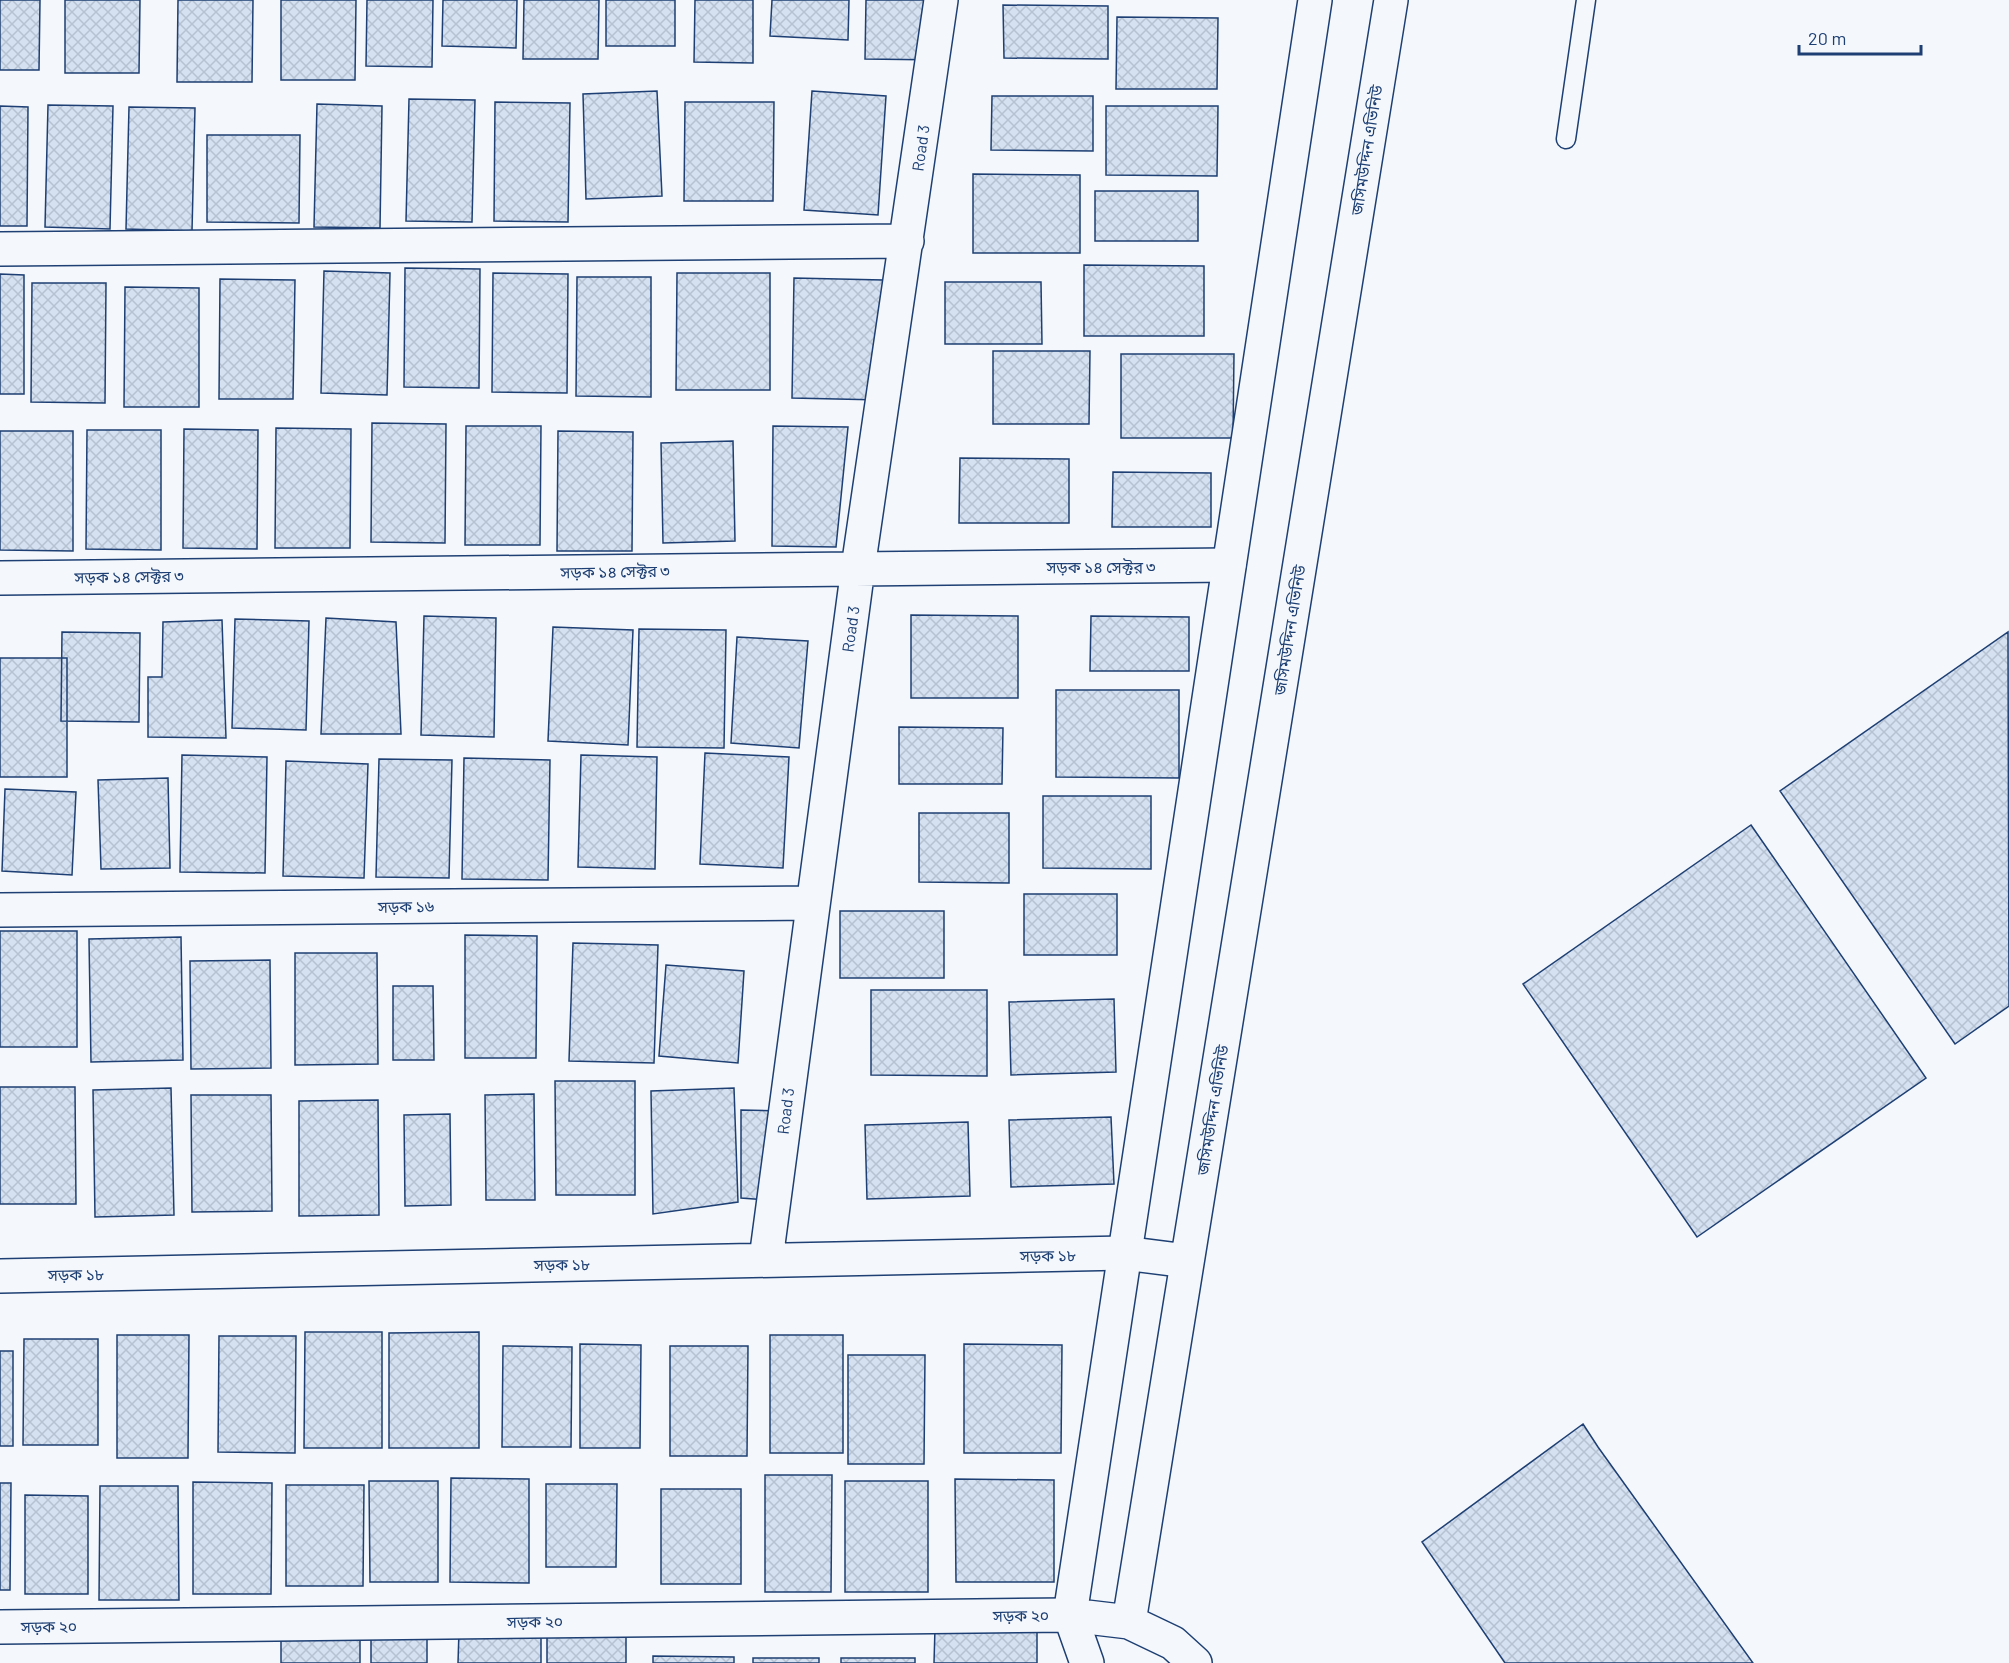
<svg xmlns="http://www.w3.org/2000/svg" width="2009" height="1663" viewBox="0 0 2009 1663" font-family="Barlow,'Noto Sans Bengali',sans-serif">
  <defs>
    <pattern id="building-cross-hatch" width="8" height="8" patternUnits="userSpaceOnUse" patternTransform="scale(1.5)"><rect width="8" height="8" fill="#d5e0f0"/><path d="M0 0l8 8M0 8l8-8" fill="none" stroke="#b6c1d1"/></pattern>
  </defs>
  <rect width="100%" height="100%" fill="#f4f7fb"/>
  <!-- building -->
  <path fill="url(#building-cross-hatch)" stroke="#1d3f73" stroke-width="1.5" d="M 0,0 L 40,0 L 39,70 L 0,70 Z
    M 65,0 L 140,0 L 139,73 L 65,73 Z
    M 178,0 L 253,0 L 252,82 L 177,82 Z
    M 281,0 L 356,0 L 355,80 L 281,80 Z
    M 367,0 L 433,0 L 432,67 L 366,66 Z
    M 443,0 L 517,0 L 516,48 L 442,46 Z
    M 524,0 L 599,0 L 598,59 L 523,59 Z
    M 606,0 L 675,0 L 675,46 L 606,46 Z
    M 695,0 L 753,0 L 753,63 L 694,62 Z
    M 772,0 L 849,0 L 848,40 L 770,36 Z
    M 866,0 L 940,0 L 940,60 L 865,59 Z
    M 1003,5 L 1108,6 L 1108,59 L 1004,58 Z
    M 1117,17 L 1218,18 L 1217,89 L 1116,89 Z
    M 657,91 L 662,196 L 586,199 L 583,94 Z
    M 812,91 L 886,96 L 878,215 L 804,210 Z
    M 992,96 L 1093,96 L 1093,151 L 991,150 Z
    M 409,99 L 475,100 L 472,222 L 406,221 Z
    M 495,102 L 570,103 L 568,222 L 494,221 Z
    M 685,102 L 774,102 L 773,201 L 684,201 Z
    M 317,104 L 382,106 L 380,228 L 314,227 Z
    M 48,105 L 113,106 L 110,229 L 45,227 Z
    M 0,106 L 28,107 L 27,226 L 0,226 Z
    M 1106,106 L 1218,106 L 1217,176 L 1106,175 Z
    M 129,107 L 195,108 L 192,231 L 126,229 Z
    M 207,135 L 300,135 L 299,223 L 207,222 Z
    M 973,174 L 1080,175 L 1080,253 L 973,253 Z
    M 1095,191 L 1198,191 L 1198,241 L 1095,241 Z
    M 1084,265 L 1204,266 L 1204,336 L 1084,336 Z
    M 405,268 L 480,269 L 479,388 L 404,387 Z
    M 324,271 L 390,273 L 387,395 L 321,393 Z
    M 493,273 L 568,274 L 567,393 L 492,392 Z
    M 677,273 L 770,273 L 770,390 L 676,390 Z
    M 0,274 L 24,275 L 24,394 L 0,394 Z
    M 577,277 L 651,277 L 651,397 L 576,396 Z
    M 794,278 L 883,280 L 881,400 L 792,398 Z
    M 220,279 L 295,280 L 293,399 L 219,399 Z
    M 945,282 L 1041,282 L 1042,344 L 945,344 Z
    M 32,283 L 106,283 L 105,403 L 31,402 Z
    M 125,287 L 199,288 L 199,407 L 124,407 Z
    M 993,351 L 1090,351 L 1089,424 L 993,424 Z
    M 1121,354 L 1234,354 L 1233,438 L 1121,438 Z
    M 372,423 L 446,424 L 445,543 L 371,542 Z
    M 466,426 L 541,426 L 540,545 L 465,545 Z
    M 773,426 L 848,427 L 836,547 L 772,546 Z
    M 276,428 L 351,429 L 350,548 L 275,548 Z
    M 184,429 L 258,430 L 257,549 L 183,548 Z
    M 87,430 L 161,430 L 161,550 L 86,549 Z
    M 0,431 L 73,431 L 73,551 L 0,550 Z
    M 558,431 L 633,432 L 632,551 L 557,551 Z
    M 733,441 L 735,541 L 663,543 L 661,443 Z
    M 960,458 L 1069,459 L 1069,523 L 959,523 Z
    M 1113,472 L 1211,473 L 1211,527 L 1112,527 Z
    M 911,615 L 1018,616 L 1018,698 L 911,698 Z
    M 424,616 L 496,618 L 494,737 L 421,735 Z
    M 1091,616 L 1189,617 L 1189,671 L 1090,671 Z
    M 326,618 L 396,622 L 401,734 L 321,734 Z
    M 235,619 L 309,621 L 306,730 L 232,728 Z
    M 222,620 L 226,738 L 148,737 L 148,677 L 162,677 L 163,622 Z
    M 553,627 L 633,630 L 628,745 L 548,741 Z
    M 639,629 L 726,630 L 724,748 L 637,747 Z
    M 62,632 L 140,633 L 139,722 L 61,721 Z
    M 2008,632 L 2009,1006 L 1955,1044 L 1780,791 Z
    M 737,637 L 808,641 L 799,748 L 731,743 Z
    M 0,658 L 67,658 L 67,777 L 0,777 Z
    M 1056,690 L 1179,690 L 1179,778 L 1056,777 Z
    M 899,727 L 1003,728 L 1002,784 L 899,784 Z
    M 705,753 L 789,757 L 783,868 L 700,864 Z
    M 182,755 L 267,757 L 265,873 L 180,872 Z
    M 581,755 L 657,757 L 655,869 L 578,867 Z
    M 464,758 L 550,760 L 548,880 L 462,879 Z
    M 379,759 L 452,760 L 449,878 L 376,877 Z
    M 286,761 L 368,764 L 364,878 L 283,876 Z
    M 168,778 L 170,868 L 101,869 L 98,780 Z
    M 5,789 L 76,792 L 72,875 L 2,871 Z
    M 1043,796 L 1151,796 L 1151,869 L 1043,868 Z
    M 919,813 L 1009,813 L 1009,883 L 919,882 Z
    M 1751,825 L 1926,1078 L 1697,1237 L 1523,984 Z
    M 1024,894 L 1117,894 L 1117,955 L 1024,955 Z
    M 840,911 L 944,911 L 944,978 L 840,978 Z
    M 0,931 L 77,931 L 77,1047 L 0,1047 Z
    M 465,935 L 537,936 L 536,1058 L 465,1058 Z
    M 181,937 L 183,1060 L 91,1062 L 89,939 Z
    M 573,943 L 658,945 L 654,1063 L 569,1061 Z
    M 295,953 L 377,953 L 378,1064 L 295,1065 Z
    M 270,960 L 271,1068 L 191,1069 L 190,961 Z
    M 666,965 L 744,971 L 738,1063 L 659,1056 Z
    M 393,986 L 433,986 L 434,1060 L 393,1060 Z
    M 871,990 L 987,990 L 987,1076 L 871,1075 Z
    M 1114,999 L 1116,1072 L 1011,1075 L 1009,1002 Z
    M 555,1081 L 635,1081 L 635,1195 L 556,1195 Z
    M 0,1087 L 75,1087 L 76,1204 L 0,1204 Z
    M 171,1088 L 174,1215 L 95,1217 L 93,1090 Z
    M 734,1088 L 738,1202 L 653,1214 L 651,1091 Z
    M 534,1094 L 535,1200 L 486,1200 L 485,1095 Z
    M 191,1095 L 271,1095 L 272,1211 L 192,1212 Z
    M 378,1100 L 379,1215 L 299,1216 L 299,1101 Z
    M 741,1110 L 781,1111 L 769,1200 L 741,1198 Z
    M 450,1114 L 451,1205 L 405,1206 L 404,1115 Z
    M 1111,1117 L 1114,1184 L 1011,1187 L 1009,1120 Z
    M 968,1122 L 970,1196 L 867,1199 L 865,1125 Z
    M 305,1332 L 382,1332 L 382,1448 L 304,1448 Z
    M 479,1332 L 479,1448 L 389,1448 L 389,1333 Z
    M 117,1335 L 189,1335 L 188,1458 L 117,1458 Z
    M 770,1335 L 843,1335 L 843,1453 L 770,1453 Z
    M 219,1336 L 296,1336 L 295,1453 L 218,1452 Z
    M 24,1339 L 98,1339 L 98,1445 L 23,1445 Z
    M 580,1344 L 641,1345 L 640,1448 L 580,1448 Z
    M 964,1344 L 1062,1345 L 1061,1453 L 964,1453 Z
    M 503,1346 L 572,1347 L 571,1447 L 502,1447 Z
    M 670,1346 L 748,1346 L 747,1456 L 670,1456 Z
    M 0,1351 L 13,1351 L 13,1446 L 0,1446 Z
    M 848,1355 L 925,1355 L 924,1464 L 848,1464 Z
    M 1583,1424 L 1598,1447 L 1753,1663 L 1505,1663 L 1422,1542 Z
    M 765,1475 L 832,1475 L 831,1592 L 765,1592 Z
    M 451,1478 L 529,1479 L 529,1583 L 450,1582 Z
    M 955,1479 L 1054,1480 L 1054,1582 L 956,1582 Z
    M 369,1481 L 438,1481 L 438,1582 L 370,1582 Z
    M 845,1481 L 928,1481 L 928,1592 L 845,1592 Z
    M 193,1482 L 272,1483 L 271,1594 L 193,1594 Z
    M 0,1483 L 11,1483 L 10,1590 L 0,1590 Z
    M 546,1484 L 617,1484 L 616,1567 L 546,1567 Z
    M 286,1485 L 364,1485 L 363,1586 L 286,1586 Z
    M 100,1486 L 178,1486 L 179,1600 L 99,1600 Z
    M 661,1489 L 741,1489 L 741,1584 L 661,1584 Z
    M 25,1495 L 88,1496 L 88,1594 L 25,1594 Z
    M 935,1628 L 1037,1628 L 1037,1663 L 934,1663 Z
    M 281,1631 L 360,1631 L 360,1663 L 281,1663 Z
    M 459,1631 L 541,1631 L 541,1663 L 458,1663 Z
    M 371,1634 L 427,1634 L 427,1663 L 371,1663 Z
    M 547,1636 L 626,1636 L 626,1663 L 547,1663 Z
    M 653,1656 L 734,1657 L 734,1663 L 653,1663 Z
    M 753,1658 L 819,1658 L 819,1663 L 753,1663 Z
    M 841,1658 L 915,1658 L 915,1663 L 841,1663 Z"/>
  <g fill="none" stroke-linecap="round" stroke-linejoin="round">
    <defs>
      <path id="lane" d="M 1566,139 L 1586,0"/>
      <path id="street" d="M 0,249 L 907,241
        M 0,578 L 1229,565
        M 0,910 L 812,903
        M 766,1259 L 858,568 L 941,0
        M 0,1276 L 1124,1253
        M 0,1627 L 1070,1615 L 1087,1663"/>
      <path id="secondary" d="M 1124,1253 L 1187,1261
        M 1129,1622 L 1391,0
        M 1195,1663 L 1173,1643 L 1129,1622 L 1070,1615 L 1315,0"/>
    </defs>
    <!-- lane casing -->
    <use href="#lane" stroke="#1d3f73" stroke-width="21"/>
    <!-- street casing -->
    <use href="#street" stroke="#1d3f73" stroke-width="36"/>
    <!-- secondary casing -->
    <use href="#secondary" stroke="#1d3f73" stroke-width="36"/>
    <!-- lane -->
    <use href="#lane" stroke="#f4f7fb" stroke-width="18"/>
    <!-- street -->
    <use href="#street" stroke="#f4f7fb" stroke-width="33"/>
    <!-- secondary -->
    <use href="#secondary" stroke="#f4f7fb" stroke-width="33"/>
  </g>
  <g text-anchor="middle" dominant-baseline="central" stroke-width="4.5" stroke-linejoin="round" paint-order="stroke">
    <!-- street labels -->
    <g font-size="16" fill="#1d3f73" stroke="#f4f7fb">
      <text transform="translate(920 148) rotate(-82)">Road 3</text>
      <text transform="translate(1366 150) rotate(-81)">জসিমউদ্দিন এভিনিউ</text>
      <text x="1101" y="566">সড়ক ১৪ সেক্টর ৩</text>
      <text transform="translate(615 571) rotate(-1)">সড়ক ১৪ সেক্টর ৩</text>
      <text transform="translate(129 576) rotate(-1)">সড়ক ১৪ সেক্টর ৩</text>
      <text transform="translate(850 629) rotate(-82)">Road 3</text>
      <text transform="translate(1289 630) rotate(-81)">জসিমউদ্দিন এভিনিউ</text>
      <text transform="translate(406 906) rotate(-1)">সড়ক ১৬</text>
      <text transform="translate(1212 1110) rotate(-81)">জসিমউদ্দিন এভিনিউ</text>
      <text transform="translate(785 1111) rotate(-83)">Road 3</text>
      <text transform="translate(1048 1255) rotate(-1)">সড়ক ১৮</text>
      <text transform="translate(562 1264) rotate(-1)">সড়ক ১৮</text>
      <text transform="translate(76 1274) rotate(-1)">সড়ক ১৮</text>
      <text transform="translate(1021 1615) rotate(-1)">সড়ক ২০</text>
      <text transform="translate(535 1621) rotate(-1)">সড়ক ২০</text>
      <text transform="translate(49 1626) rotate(-1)">সড়ক ২০</text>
    </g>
  </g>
  <!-- scale -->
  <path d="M1799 45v9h122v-9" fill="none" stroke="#1d3f73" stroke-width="3"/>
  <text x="1808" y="45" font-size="18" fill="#1d3f73" stroke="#f4f7fb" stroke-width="4.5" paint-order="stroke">20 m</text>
</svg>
